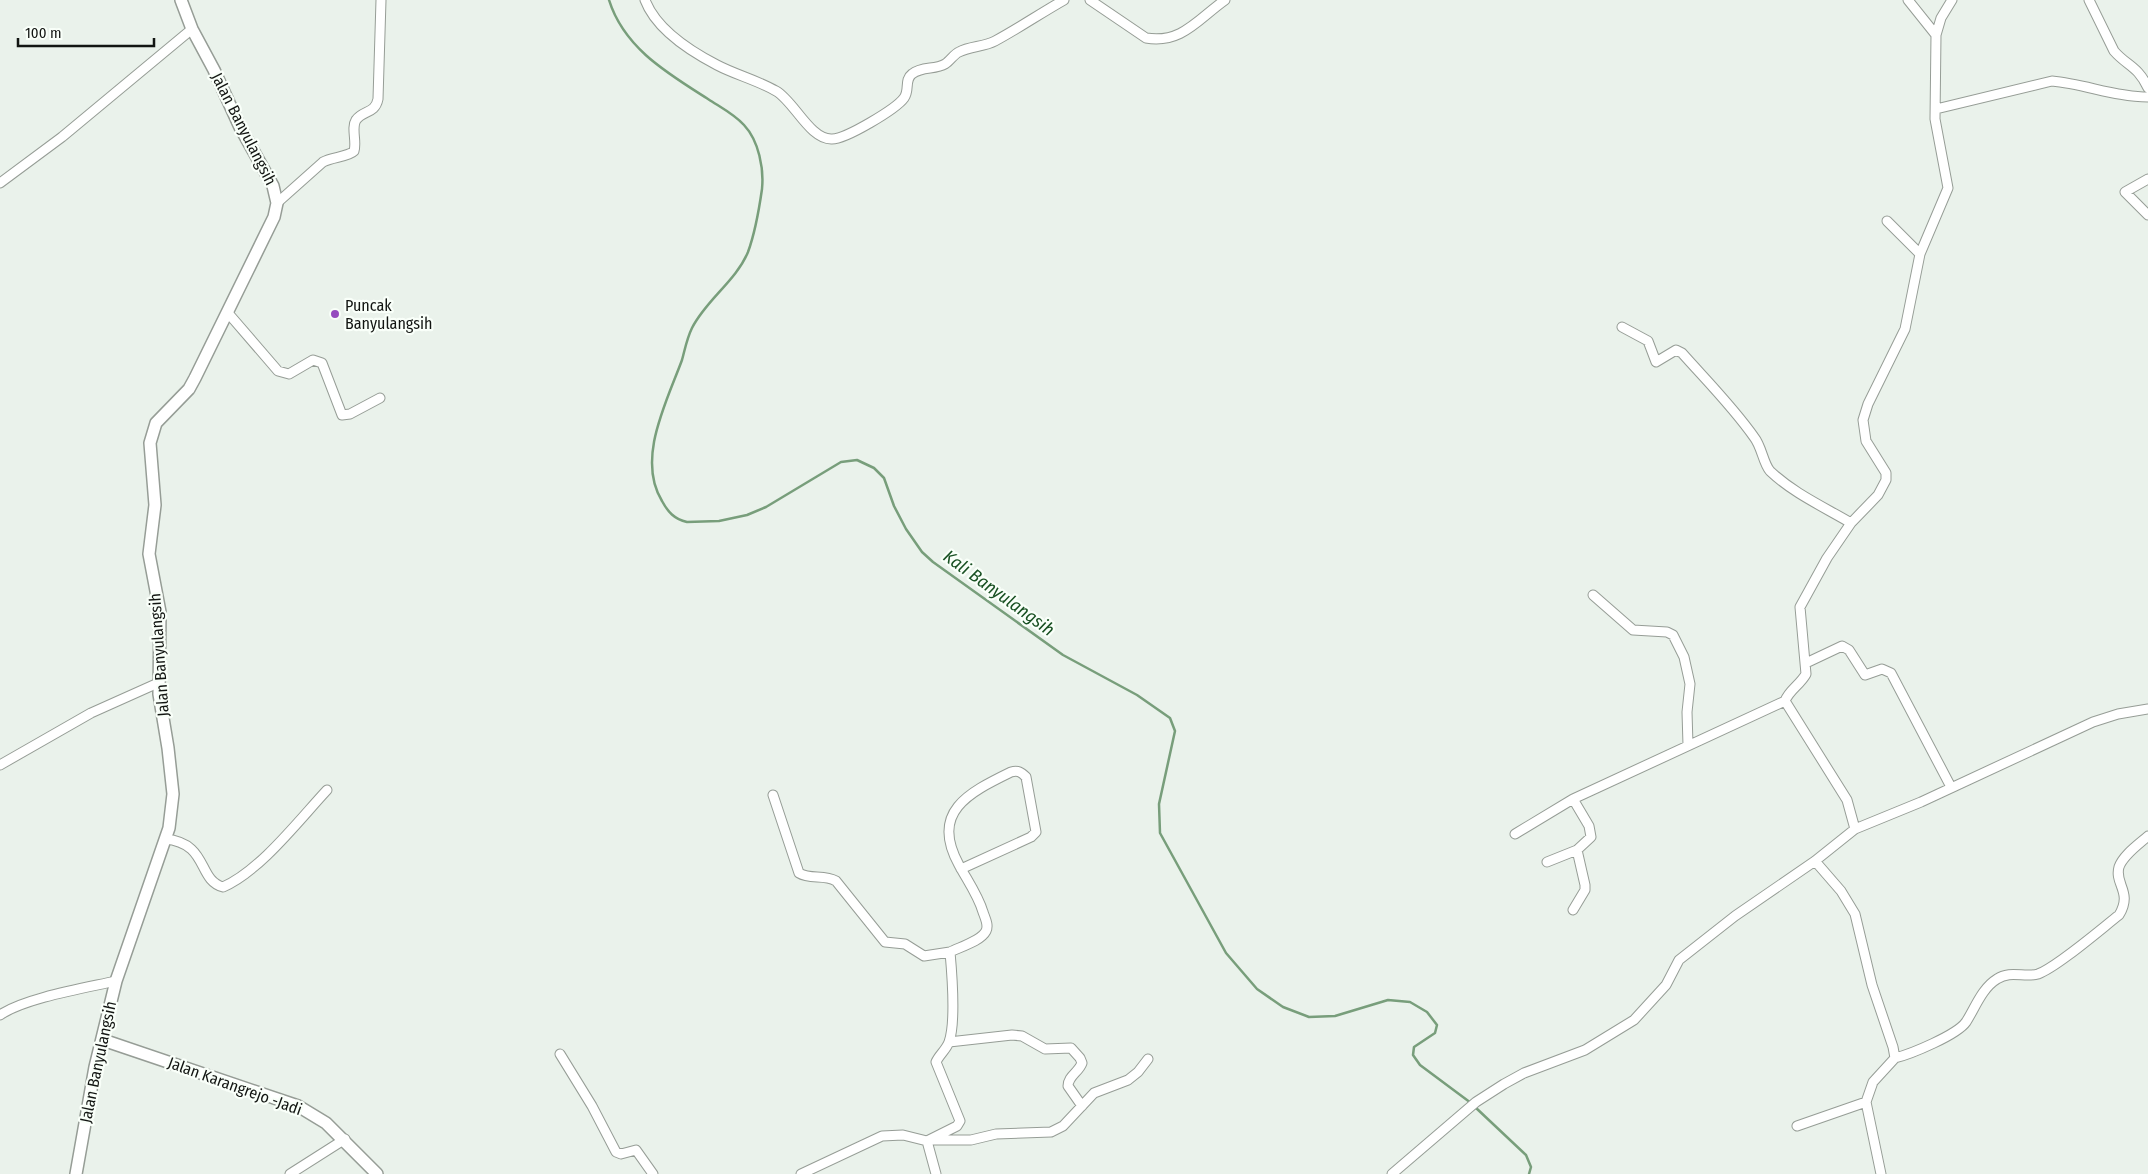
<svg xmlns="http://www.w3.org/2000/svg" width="2148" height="1174" viewBox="0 0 2148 1174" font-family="'Fira Sans Condensed',sans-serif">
  <rect width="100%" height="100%" fill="#eaf2eb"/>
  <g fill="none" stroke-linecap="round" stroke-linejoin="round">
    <!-- stream -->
    <path stroke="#789e7b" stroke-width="2.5" d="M 609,0 C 624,48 667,73 708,99 C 720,107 734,114 744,125 C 759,141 764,169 762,189 C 759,210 755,233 748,252 C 736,281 706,300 692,328 C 687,338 685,349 682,360 C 667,401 636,459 662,501 C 668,512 674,519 687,522 L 719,521 L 747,515 L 766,507 L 841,462 L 857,460 L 874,468 L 884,478 L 894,506 L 906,529 L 922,552 L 933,562 L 1063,655 L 1137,695 L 1170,718 L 1175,731 L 1159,804 L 1160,833 L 1226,953 L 1257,989 L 1283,1007 L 1309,1017 L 1335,1016 L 1388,1000 L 1410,1002 L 1427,1012 L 1437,1025 L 1435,1033 L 1414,1047 L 1413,1055 L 1420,1065 L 1471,1103
      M 1475,1107 L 1526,1155 L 1531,1167 L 1529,1174"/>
    <defs>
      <path id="street" d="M 645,0 C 656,29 690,51 717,65 C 736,75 757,80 776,91 C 794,101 810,140 832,139 C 846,139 896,109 904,98 C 910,90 904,80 912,74 C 922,66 935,70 945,64 C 950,61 954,54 959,52 C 970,46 984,47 995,41 C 1019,28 1041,13 1064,0
        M 1090,0 L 1146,38 C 1182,44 1198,19 1225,0
        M 2089,0 L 2114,51 C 2127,66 2138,66 2148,88
        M 1936,35 L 1941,18 L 1952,0
        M 1936,109 L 2052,81 C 2085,84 2115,97 2148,97
        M 2148,179 L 2125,192 L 2148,215
        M 0,183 L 62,137 L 192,29
        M 277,203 L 323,162 C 332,157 348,157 354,151 C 357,142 351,128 356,120 C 363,110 375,114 378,99 L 381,0
        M 1887,221 L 1920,254
        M 228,313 L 278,371 L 289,374 L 313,360 L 322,363 L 342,415 L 350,414 L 380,398
        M 1622,327 L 1648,341 L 1656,362 L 1676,350 L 1682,353 C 1706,380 1733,407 1754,437 C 1762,447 1763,463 1770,471 C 1793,493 1824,507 1851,523
        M 1593,595 L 1633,630 L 1667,632 L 1673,635 L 1684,657 L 1690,684 L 1687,712 L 1688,745
        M 1806,663 L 1842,646 L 1849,650 L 1865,675 L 1882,669 L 1891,673 L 1951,787
        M 0,765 L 91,713 L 158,683
        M 773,795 L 799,873 C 810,880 824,874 836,881 L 885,942 L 905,944 L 924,956 L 950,952 C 952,974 956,1022 949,1042 C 946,1050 939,1055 936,1062 L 960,1121 L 957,1126 L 927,1141 L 936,1174
        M 1855,829 L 1847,800 L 1785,701 C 1789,690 1800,685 1806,674 L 1800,607 L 1827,558 L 1851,523 L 1878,495 L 1886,480 L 1886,473 L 1866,441 L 1863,420 L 1868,404 L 1905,329 L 1920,254 L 1948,188 L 1935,119 L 1936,35 L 1908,0
        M 1515,834 L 1573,799 L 1785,701
        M 165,839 C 209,843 197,880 223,887 C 260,871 299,820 327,790
        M 1815,861 L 1841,891 L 1855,914 L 1872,985 L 1893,1047 L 1895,1058 L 1873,1082 L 1866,1102 L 1881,1174
        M 1547,862 L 1577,850 L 1591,837 L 1589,826 L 1573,799
        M 1573,910 L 1585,890 L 1585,885 L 1577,850
        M 950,952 C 960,947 981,941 986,931 C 989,925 985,918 983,912 C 978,895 967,880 959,865 C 930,812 968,793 1011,772 C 1018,770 1021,772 1026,777 L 1036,832 L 1031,837 L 961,869
        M 0,1015 C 25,998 85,988 116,981
        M 949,1042 L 1012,1035 L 1022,1036 L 1045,1049 L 1071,1048 L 1080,1058 L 1082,1063 C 1079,1072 1068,1076 1068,1086 L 1082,1106
        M 560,1054 L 592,1106 L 616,1152 L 621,1154 L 636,1150 L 653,1174
        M 1895,1058 C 1911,1054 1957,1035 1966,1022 C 1975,1008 1982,988 1997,979 C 2010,970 2025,978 2038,974 C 2057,967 2101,929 2119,915 C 2133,892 2114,884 2119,867 C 2123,855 2139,844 2148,836
        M 1797,1126 L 1866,1102
        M 933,1140 L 971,1140 L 996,1134 L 1051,1132 L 1063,1126 L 1094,1093 L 1128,1080 L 1138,1072 L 1148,1059
        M 290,1174 L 345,1139
        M 801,1174 L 882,1136 L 903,1135 L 927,1141
        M 1392,1174 L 1476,1102 L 1504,1084 L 1524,1073 L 1585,1050 L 1634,1020 L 1666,985 L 1679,960 L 1735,916 L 1815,861 L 1855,829 L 1921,802 L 2093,722 L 2118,714 L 2148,709"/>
      <path id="secondary" d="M 103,1040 L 298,1106 L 326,1123 L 377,1174
        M 76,1174 L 95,1067 L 116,981 L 169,828 L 173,794 L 168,748 L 159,694 L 160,612 L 149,554 L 155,505 L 150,443 L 156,423 L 189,389 L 195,378 L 274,217 L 277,203 L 273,186 L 240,127 L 214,70 L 192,29 L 181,0"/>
    </defs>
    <!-- street casing -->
    <use href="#street" stroke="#969d96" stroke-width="11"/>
    <!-- secondary casing -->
    <use href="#secondary" stroke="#969d96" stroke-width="14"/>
    <!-- street -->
    <use href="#street" stroke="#fff" stroke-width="9"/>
    <!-- secondary -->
    <use href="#secondary" stroke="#fff" stroke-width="11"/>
  </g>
  <!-- markers -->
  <circle fill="#964cbf" stroke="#f9fff9" stroke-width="2" cx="335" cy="314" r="5"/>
  <g text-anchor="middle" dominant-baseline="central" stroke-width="4.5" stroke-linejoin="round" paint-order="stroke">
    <!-- street labels -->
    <g font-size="16" fill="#121512" stroke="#f9fff9">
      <text transform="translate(244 129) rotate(63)">Jalan Banyulangsih</text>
      <text transform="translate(159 655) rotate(-94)">Jalan Banyulangsih</text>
      <text transform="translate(98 1062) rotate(-78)">Jalan Banyulangsih</text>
      <text transform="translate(235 1086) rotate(20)">Jalan Karangrejo -Jadi</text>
    </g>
    <!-- poi labels -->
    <g font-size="16" fill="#121512" stroke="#f9fff9" text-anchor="start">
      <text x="345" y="305">Puncak<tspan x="345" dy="18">Banyulangsih</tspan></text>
    </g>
    <!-- water labels -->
    <g font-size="18" font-style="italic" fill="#195123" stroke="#f9fff9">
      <text transform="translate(999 593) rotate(36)">Kali Banyulangsih</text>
    </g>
  </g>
  <!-- scale -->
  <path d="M18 38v8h136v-8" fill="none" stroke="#121512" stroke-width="2.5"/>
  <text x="25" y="38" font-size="15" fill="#121512" stroke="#f9fff9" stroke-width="4" paint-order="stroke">100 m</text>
</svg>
